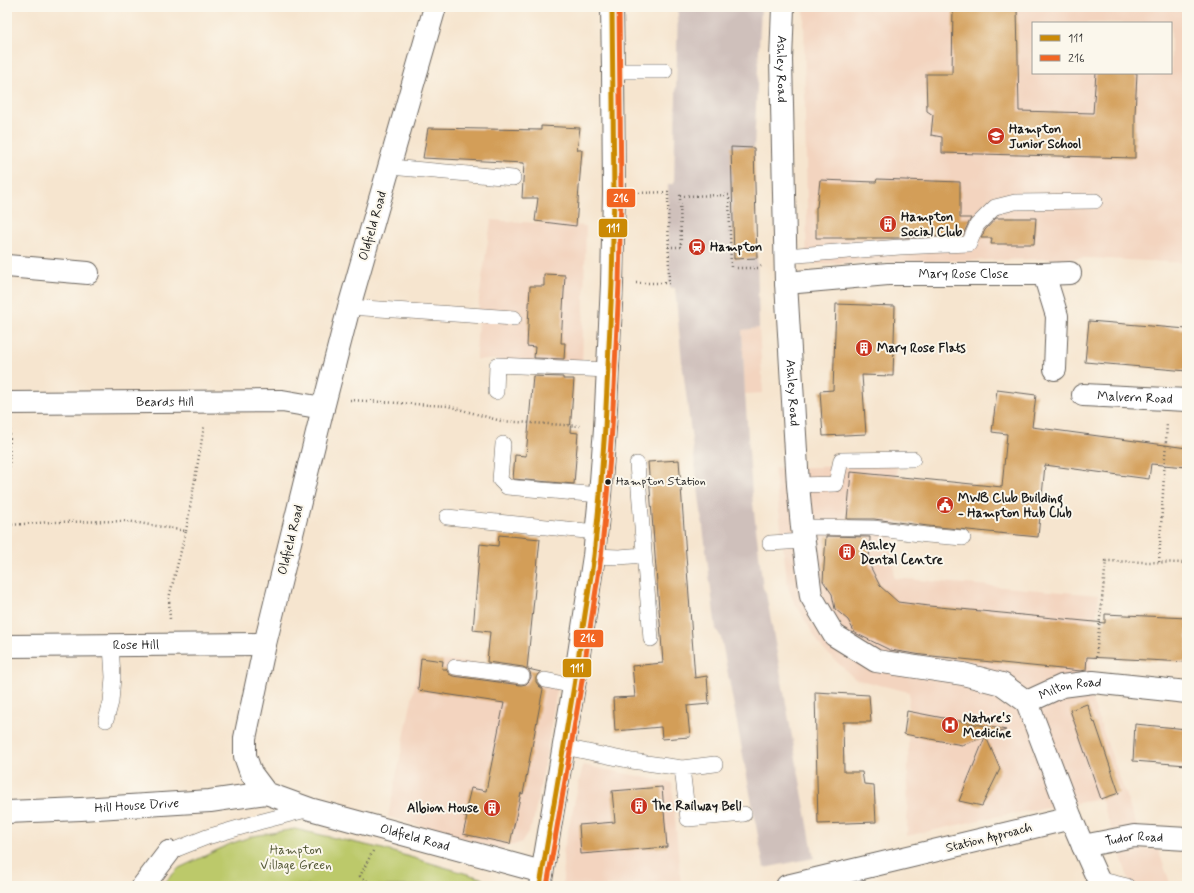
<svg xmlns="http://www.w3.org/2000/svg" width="1194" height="893" viewBox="0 0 1194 893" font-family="Mynerve,sans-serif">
  <rect width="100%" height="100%" fill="#fbf7ec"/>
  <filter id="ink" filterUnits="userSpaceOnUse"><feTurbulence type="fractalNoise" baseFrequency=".025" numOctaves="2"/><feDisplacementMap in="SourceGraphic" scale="8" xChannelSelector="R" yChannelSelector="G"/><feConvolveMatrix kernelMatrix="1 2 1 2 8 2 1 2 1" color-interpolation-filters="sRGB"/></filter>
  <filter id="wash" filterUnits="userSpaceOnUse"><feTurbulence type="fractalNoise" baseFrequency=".012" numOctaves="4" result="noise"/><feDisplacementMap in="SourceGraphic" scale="16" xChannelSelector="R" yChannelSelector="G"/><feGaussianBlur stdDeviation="0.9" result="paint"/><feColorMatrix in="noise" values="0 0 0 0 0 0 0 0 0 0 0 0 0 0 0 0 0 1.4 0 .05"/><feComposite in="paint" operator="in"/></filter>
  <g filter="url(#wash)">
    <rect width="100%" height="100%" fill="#f6e5cf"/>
    <!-- built -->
    <path fill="#f3d4bf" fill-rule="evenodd" d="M 804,7 L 1187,7 L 1187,263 L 1089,258 L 806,264 L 807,204 L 805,119 ZM 1033,23 L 1171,23 L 1171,73 L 1033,73 Z
      M 491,220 L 586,226 L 582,365 L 476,359 L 479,299 Z
      M 759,328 L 763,393 L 745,394 L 742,329 Z
      M 897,465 L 894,578 L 1099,595 L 1088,690 L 1145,849 L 1158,849 L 1171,886 L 1131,886 L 1101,799 L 993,817 L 907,836 L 909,692 L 855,679 L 821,647 L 792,598 L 788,588 L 774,468 Z
      M 419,658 L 523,668 L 559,675 L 546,757 L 533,823 L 522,842 L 501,849 L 388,817 L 414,689 Z
      M 583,765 L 672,783 L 681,886 L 563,886 L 563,852 Z"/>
    <!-- industrial -->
    <path fill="#cfc0bb" d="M 678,7 L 761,7 L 754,148 L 732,147 L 734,259 L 757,258 L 759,328 L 742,330 L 745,394 L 752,495 L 763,588 L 766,593 L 814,858 L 764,868 L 721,637 L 716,629 L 682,362 L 675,288 L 670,288 L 669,283 L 668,184 L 674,184 Z"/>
    <!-- green -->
    <path fill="#bcc96a" stroke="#6c7243" d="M 295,829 L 383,849 L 481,878 L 491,886 L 161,886 L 179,868 L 230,844 L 253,836 Z"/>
    <g id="blocks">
      <!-- building -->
      <path fill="#d39e58" d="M 953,7 L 1017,7 L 1019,111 L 1093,113 L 1096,73 L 1137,73 L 1135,114 L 1135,158 L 942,153 L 942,137 L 931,135 L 933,115 L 927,111 L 926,74 L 952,74 Z
        M 541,126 L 580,128 L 577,150 L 582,150 L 576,226 L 535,221 L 538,198 L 522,198 L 524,163 L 423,158 L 428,128 L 541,130 Z
        M 731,147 L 754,148 L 757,258 L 734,259 Z
        M 877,179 L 960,182 L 960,218 L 971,218 L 963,235 L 899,238 L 816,238 L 816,207 L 817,207 L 820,180 L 876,182 Z
        M 996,218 L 1036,218 L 1034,244 L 991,244 L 992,238 L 981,238 L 985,230 Z
        M 544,274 L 565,275 L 561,343 L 565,343 L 564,359 L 534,358 L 535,347 L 527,346 L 530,286 L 544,286 Z
        M 836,304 L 895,306 L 893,376 L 862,375 L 866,434 L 823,436 L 820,391 L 833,390 Z
        M 1089,321 L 1187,329 L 1187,371 L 1085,362 Z
        M 533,376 L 563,377 L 563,379 L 574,379 L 570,432 L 578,433 L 574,484 L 513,479 L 515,455 L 526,456 Z
        M 997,390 L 1036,395 L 1032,427 L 1187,448 L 1187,467 L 1151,464 L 1149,479 L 1045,465 L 1038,537 L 928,526 L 874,519 L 847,519 L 851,472 L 1002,487 L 1007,434 L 992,432 Z
        M 679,460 L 695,678 L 707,676 L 709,704 L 687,706 L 690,737 L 662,739 L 661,727 L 615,731 L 613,698 L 635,697 L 632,666 L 663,663 L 648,462 Z
        M 499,535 L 540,539 L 527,669 L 523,667 L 487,662 L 490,632 L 473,630 L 480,544 L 498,546 Z
        M 826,536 L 870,537 L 869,564 L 880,586 L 898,602 L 929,606 L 1105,623 L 1105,614 L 1187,618 L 1187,662 L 1087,657 L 1086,670 L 1081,671 L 922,655 L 890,650 L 855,633 L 848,620 L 835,609 L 832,594 L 823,581 Z
        M 421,658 L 443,661 L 442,669 L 446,669 L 449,674 L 453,676 L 521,685 L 526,684 L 529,681 L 531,677 L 530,672 L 528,669 L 541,672 L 538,674 L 536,678 L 536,682 L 539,686 L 543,689 L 523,794 L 521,793 L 510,844 L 463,834 L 467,817 L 464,817 L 471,788 L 486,791 L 504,703 L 418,690 Z
        M 815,692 L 869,695 L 871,722 L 843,722 L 844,772 L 862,772 L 864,784 L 874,785 L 876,822 L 818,824 Z
        M 1087,704 L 1094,723 L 1095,722 L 1119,793 L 1101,799 L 1070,710 Z
        M 907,711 L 1006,730 L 986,737 L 1000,769 L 982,806 L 959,801 L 985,737 L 962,745 L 904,734 Z
        M 1135,724 L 1187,729 L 1187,765 L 1133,761 Z
        M 662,787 L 667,847 L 581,854 L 579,825 L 615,822 L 612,791 Z"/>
    </g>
  </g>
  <g filter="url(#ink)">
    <use href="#blocks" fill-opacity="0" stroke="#68625b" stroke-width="1"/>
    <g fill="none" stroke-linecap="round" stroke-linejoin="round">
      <defs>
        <path id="service" d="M 613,71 L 665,71
          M 390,167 L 513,178
          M 785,256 L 900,247 L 969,244 L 977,225 L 995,207 L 1015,202 L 1095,201
          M 349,307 L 514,318
          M 496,392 L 497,365 L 608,370
          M 503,444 L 500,480 L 507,487 L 600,495
          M 637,464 L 651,639
          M 798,485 L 836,484 L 841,460 L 913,459
          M 447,517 L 596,532
          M 802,527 L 873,528 L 927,535 L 963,538
          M 770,543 L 804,541
          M 594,556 L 619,557 L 644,555
          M 455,667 L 522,676
          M 545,680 L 574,686
          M 106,720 L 111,702 L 113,677 L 111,645
          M 564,747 L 632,761 L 682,768 L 715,764
          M 682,768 L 688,819 L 744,814
          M 169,852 L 207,837 L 259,822 L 310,809
          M 1098,879 L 1127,886"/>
        <g id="minor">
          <path id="s1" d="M 435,7 L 349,307 L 323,408 L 265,644 L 245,738 L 245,756 L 251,773 L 266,793 L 310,809 L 542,872"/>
          <path d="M 7,266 L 88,273"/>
          <path d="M 1044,274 L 1070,273"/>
          <path id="s2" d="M 786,283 L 888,274 L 1044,274 L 1057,316 L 1055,369"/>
          <path id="s3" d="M 1083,395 L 1187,400"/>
          <path id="s4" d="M 7,403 L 282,401 L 323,408"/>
          <path id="s5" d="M 7,646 L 265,644"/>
          <path id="s6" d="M 1027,702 L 1062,686 L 1093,682 L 1187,692"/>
          <path id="s7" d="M 7,812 L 81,809 L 210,801 L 266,793"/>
          <path id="s8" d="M 1083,846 L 1134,836 L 1187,839"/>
          <path d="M 143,886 L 169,852"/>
        </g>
        <g id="tertiary">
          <path id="s9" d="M 783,7 L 781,60 L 786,283 L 798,485 L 802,527 L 811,596 L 834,635 L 876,661 L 963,674 L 1002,684 L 1027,702 L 1071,818 L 787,886"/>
          <path d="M 1071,818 L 1083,846 L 1101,886"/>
          <path d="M 540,886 L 574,686 L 594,556 L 600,495 L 605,428 L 612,284 L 614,193 L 613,71 L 612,7"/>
        </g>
      </defs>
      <!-- service casing -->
      <use href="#service" stroke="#68625b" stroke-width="16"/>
      <!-- minor casing -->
      <use href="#minor" stroke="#68625b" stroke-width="24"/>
      <!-- tertiary casing -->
      <use href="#tertiary" stroke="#68625b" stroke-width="24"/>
      <!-- path -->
      <path stroke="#68625b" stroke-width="2.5" stroke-dasharray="1 3" stroke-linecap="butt" d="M 668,247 L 681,247 L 680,196 L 729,195 L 731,268 L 758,268 L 761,266
        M 636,283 L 669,283 L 668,192 L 638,193
        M 350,400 L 448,406 L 501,421 L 580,426
        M 8,525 L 53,522 L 127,521 L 186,531 L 169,598 L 170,620
        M 186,531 L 204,427
        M 1159,562 L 1167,423
        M 9,623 L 8,525 L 10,428
        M 1096,657 L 1106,561 L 1187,563
        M 373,851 L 360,876 L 374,886"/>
      <!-- service -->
      <use href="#service" stroke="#fff" stroke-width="15"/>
      <!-- minor -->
      <use href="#minor" stroke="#fff" stroke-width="22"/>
      <!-- tertiary -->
      <use href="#tertiary" stroke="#fff" stroke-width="22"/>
      <defs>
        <path id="bus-1" d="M 540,886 L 574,686 L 594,556 L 600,495 L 605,428 L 612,284 L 614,193 L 612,7"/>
        <path id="bus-2" d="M 547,886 L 581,687 L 601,557 L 607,496 L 612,428 L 619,284 L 621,193 L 619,7"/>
      </defs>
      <!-- bus-1 casing -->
      <use href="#bus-1" stroke="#fbf7ec" stroke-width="8"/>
      <!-- bus-2 casing -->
      <use href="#bus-2" stroke="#fbf7ec" stroke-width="8"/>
      <!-- bus-1 -->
      <use href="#bus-1" stroke="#cb8a06" stroke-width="5"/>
      <!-- bus-2 -->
      <use href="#bus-2" stroke="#f26522" stroke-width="5"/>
    </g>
  </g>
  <!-- icons -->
  <defs>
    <symbol id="school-disc" viewBox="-11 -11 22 22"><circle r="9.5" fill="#c8321e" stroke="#fbf7ec"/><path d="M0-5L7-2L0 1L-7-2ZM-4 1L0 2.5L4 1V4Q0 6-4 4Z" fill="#fff"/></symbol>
    <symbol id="building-disc" viewBox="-11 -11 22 22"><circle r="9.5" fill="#c8321e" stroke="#fbf7ec"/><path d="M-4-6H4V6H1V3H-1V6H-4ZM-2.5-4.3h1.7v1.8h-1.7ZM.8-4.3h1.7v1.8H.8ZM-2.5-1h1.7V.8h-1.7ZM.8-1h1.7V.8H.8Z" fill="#fff"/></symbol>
    <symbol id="station-disc" viewBox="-11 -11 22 22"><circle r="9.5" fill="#c8321e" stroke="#fbf7ec"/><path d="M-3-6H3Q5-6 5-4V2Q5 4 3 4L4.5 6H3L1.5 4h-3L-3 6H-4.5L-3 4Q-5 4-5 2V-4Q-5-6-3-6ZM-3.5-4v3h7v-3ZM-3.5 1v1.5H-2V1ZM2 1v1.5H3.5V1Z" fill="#fff"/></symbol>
    <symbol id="civic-disc" viewBox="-11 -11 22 22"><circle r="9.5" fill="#c8321e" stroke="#fbf7ec"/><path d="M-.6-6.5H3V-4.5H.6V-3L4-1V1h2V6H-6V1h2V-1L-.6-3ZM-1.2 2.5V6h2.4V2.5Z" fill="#fff"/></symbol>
    <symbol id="hospital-disc" viewBox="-11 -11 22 22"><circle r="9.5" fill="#c8321e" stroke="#fbf7ec"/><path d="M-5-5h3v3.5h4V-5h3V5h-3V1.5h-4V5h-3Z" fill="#fff"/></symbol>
  </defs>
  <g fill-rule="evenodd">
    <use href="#school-disc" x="986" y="126" width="20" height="20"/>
    <use href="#building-disc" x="878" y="214" width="20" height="20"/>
    <use href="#station-disc" x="687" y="237" width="20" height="20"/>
    <use href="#building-disc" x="854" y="338" width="20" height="20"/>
    <use href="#civic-disc" x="935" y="495" width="20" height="20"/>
    <use href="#building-disc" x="837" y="542" width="20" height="20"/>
    <use href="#hospital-disc" x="940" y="715" width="20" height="20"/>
    <use href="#building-disc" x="629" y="796" width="20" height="20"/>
    <use href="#building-disc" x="482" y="798" width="20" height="20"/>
  </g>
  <!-- markers -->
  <circle fill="#1c1c1c" stroke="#fbf7ec" stroke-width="1.5" cx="608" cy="482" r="3.5"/>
  <g text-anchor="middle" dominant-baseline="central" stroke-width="4" stroke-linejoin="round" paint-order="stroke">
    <!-- bus labels -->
    <g font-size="12" fill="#1c1c1c" stroke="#fbf7ec" text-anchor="start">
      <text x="616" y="482">Hampton Station</text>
    </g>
    <!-- street labels -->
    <g font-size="13" fill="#1c1c1c" stroke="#fbf7ec">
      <text stroke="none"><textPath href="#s9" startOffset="62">Ashley Road</textPath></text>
      <text transform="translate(373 226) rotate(-74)">Oldfield Road</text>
      <text stroke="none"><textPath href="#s2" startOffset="178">Mary Rose Close</textPath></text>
      <text stroke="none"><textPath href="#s9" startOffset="386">Ashley Road</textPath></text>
      <text stroke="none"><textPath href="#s3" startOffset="52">Malvern Road</textPath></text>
      <text stroke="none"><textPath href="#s4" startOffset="158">Beards Hill</textPath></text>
      <text transform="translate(291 540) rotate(-76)">Oldfield Road</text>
      <text stroke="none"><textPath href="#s5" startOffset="129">Rose Hill</textPath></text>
      <text stroke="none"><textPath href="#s6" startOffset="46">Milton Road</textPath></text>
      <text stroke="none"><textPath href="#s7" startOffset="130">Hill House Drive</textPath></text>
      <text stroke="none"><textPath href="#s1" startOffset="972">Oldfield Road</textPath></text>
      <text transform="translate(989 838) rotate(-14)">Station Approach</text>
      <text stroke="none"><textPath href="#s8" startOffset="52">Tudor Road</textPath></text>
    </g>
    <!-- poi labels -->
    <g font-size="13" font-weight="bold" fill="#1c1c1c" stroke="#fbf7ec" text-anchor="start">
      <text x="1009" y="129">Hampton<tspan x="1009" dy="15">Junior School</tspan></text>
      <text x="901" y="217">Hampton<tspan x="901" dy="15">Social Club</tspan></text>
      <text x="710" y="247">Hampton</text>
      <text x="877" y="348">Mary Rose Flats</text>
      <text x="958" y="498">MWB Club Building<tspan x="958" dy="15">- Hampton Hub Club</tspan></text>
      <text x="860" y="545">Ashley<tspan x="860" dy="15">Dental Centre</tspan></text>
      <text x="963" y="718">Nature's<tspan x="963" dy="15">Medicine</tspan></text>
      <text x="652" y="806">The Railway Bell</text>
      <text x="479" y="808" text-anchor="end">Albion House</text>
    </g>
    <!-- park labels -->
    <g font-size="13" fill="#545937" stroke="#fbf7ec">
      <text x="296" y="850">Hampton<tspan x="296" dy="15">Village Green</tspan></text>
    </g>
  </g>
  <g stroke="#fbf7ec" stroke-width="1.5">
    <rect x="606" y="188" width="30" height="20" rx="4" fill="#f26522"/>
    <rect x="598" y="218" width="30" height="20" rx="4" fill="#cb8a06"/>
    <rect x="573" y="629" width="31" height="19" rx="4" fill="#f26522"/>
    <rect x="562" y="658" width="30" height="20" rx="4" fill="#cb8a06"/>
  </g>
  <g font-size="11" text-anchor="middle" font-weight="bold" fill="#fff">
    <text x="621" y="202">216</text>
    <text x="613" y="232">111</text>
    <text x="588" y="642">216</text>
    <text x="577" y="672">111</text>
  </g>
  <!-- margin -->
  <rect width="1194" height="893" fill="none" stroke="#fbf7ec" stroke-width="24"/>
  <!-- legend -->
  <rect x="1032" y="22" width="140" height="52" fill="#fbf7ec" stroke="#a29f99"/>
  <rect x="1040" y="35" width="20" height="6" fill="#cb8a06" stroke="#a29f99"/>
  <text x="1068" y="42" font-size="12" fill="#1c1c1c">111</text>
  <rect x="1040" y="55" width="20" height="6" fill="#f26522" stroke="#a29f99"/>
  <text x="1068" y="62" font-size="12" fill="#1c1c1c">216</text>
</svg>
